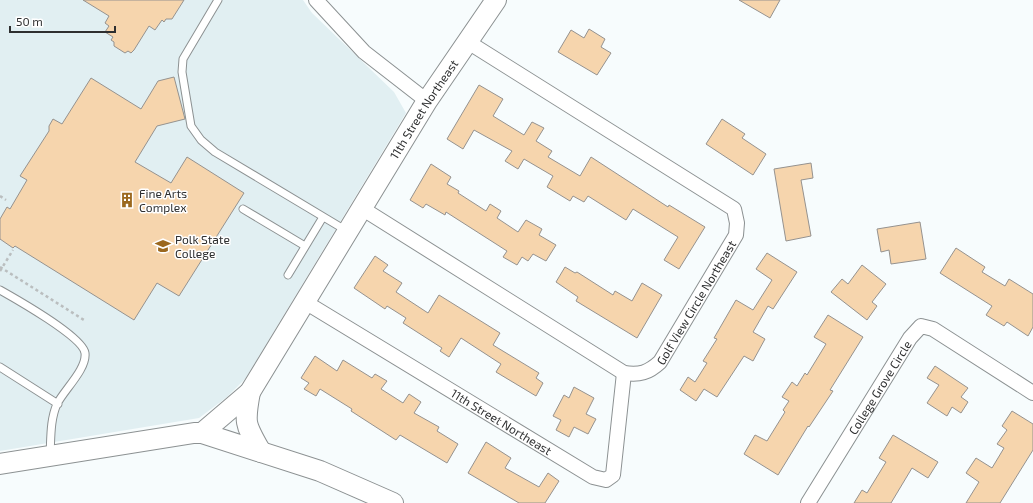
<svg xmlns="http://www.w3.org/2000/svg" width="1033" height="503" viewBox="0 0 1033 503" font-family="'Exo 2',sans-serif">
  <rect width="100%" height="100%" fill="#f7fcfd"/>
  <!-- built -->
  <path fill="#e1eff2" d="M 0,0 L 303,0 L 312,13 L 394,92 L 406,113 L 245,379 L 227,397 L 199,418 L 0,451 Z"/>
  <!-- building -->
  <path fill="#f6d5ad" stroke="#95928f" d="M 83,0 L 184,0 L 172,19 L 166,19 L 164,22 L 162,20 L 155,30 L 149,26 L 134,50 L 131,53 L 128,51 L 125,53 L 114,46 L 114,42 L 111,40 L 113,37 L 105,32 L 109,26 L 105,23 L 109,16 Z
    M 739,0 L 780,0 L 770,18 Z
    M 589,29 L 605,39 L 601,47 L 611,53 L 597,75 L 558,52 L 571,30 L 584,38 Z
    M 174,77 L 185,119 L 157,126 L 135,162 L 171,183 L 187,157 L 244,193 L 179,296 L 157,283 L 134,320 L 15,246 L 13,248 L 0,239 L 0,219 L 7,207 L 10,209 L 27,180 L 20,176 L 49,131 L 49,126 L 53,119 L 62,124 L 91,78 L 141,109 L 158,81 Z
    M 479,85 L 503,99 L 493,116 L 524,135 L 532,122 L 544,128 L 536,141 L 552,151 L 548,157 L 580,176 L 591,157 L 668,207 L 669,205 L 705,227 L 679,269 L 664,260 L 678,237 L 633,209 L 626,220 L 588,196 L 584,202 L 573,196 L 570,201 L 547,187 L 553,176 L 524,159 L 518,169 L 505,161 L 512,151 L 474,130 L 463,149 L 447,139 Z
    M 722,119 L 745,134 L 742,138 L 766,154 L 753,175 L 706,144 Z
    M 811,163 L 813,178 L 801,180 L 811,236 L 786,241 L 774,169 Z
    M 431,164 L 451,177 L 447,184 L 459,191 L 458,193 L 486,211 L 490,204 L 501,211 L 497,218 L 518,232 L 526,220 L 542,229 L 539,235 L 556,245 L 546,261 L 533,254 L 528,261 L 522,257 L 517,265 L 503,257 L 507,251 L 446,212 L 445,215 L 426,204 L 423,208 L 410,200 Z
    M 920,222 L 926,259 L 891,264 L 889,250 L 881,252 L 877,229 Z
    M 956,248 L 985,267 L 982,272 L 1005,286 L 1009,279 L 1033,294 L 1033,327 L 1028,336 L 1007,322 L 1004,326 L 986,315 L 992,306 L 940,273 Z
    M 767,253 L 797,272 L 773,309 L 768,306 L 753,332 L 765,339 L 753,361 L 744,356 L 717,397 L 704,389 L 696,401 L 680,390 L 688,377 L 695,382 L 707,363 L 703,361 L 717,339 L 714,338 L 736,300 L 753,310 L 772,280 L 756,269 Z
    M 375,256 L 388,265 L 383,271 L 402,283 L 396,292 L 428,313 L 439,295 L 500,333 L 493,345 L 539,373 L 536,378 L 543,383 L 536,396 L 496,372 L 501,364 L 461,338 L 449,357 L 440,351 L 442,348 L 403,323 L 406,318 L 387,306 L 385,309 L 354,288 Z
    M 862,265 L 886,284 L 872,302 L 877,306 L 867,320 L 831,292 L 842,279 L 848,284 Z
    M 565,267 L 575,273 L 577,272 L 613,295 L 615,291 L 632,301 L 642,283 L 662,295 L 637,338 L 576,301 L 578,297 L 556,282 Z
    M 828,315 L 863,337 L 830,390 L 833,391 L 809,427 L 808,426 L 778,475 L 744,454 L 755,435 L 767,441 L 785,412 L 783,410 L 789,401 L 782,397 L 792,382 L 797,386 L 805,373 L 807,375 L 826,344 L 814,337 Z
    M 315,356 L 337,371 L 343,360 L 372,378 L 375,374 L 387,381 L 381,389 L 403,403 L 409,394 L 421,402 L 414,413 L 439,427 L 437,431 L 458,444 L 447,463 L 400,435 L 396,440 L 351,411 L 352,409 L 320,389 L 316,396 L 304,389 L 309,383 L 301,378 Z
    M 935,366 L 968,388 L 961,397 L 968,402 L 961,413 L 952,407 L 947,416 L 927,403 L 939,385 L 927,378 Z
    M 574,387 L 594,398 L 586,414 L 596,419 L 588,434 L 574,427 L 569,437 L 556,430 L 561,420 L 553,416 L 564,395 L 569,398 Z
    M 1012,411 L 1033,424 L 1033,450 L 1000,503 L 966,503 L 979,482 L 966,473 L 976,458 L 992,468 L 1004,448 L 997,444 L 1007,430 L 1002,426 Z
    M 893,435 L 938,462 L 928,478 L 912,468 L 891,503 L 854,503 L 862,490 L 867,493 L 886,462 L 879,458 Z
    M 486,442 L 511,458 L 505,468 L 539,487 L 548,473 L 559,481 L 545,503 L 519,503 L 468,473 Z"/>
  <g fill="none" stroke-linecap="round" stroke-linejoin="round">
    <defs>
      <path id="lane" d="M 218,0 L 183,59 L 182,72 L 191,126 L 201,140 L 215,152 L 347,231
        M 243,209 L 305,246
        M 288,275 L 323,217
        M 0,290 C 16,299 83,337 85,353 C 87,369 64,390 57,404 C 50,420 51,438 50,455
        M 0,367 L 58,404"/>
      <g id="street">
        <path d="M 316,0 L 364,52 L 427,101"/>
        <path id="s1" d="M 363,209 L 624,373 C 640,375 648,373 660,362 L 736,235 L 737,223 L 734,209 L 468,42"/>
        <path id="s2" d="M 305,302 L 593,477 L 606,480 L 613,475 L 624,373"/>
        <path id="s3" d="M 808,503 L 910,338 L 921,326 L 933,329 L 1033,393"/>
      </g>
      <g id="secondary">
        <path d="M 250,392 C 244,424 245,424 261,452"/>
        <path id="s4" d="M 202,433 L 250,392 L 427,101 L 496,0"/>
        <path d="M 0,464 L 194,433 L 202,433 L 320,471 L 393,503"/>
      </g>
    </defs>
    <!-- lane casing -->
    <use href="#lane" stroke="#8c9192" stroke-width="9"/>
    <!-- street casing -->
    <use href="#street" stroke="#8c9192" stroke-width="16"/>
    <!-- secondary casing -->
    <use href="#secondary" stroke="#8c9192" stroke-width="22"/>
    <!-- path -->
    <path stroke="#babebf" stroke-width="2.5" stroke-dasharray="3 3" stroke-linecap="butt" d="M 0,196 L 6,200
      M 0,267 L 84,320
      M 0,271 L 13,250"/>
    <!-- lane -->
    <use href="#lane" stroke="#fff" stroke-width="7"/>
    <!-- street -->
    <use href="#street" stroke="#fff" stroke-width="14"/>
    <!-- secondary -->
    <use href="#secondary" stroke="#fff" stroke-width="20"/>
  </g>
  <!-- icons -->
  <defs>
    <symbol id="building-bare" viewBox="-9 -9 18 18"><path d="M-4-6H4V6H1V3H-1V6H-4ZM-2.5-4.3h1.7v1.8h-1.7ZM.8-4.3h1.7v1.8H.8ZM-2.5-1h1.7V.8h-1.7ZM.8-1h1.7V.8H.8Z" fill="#9b681e" stroke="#fff" stroke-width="2.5" paint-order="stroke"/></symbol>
    <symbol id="university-bare" viewBox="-9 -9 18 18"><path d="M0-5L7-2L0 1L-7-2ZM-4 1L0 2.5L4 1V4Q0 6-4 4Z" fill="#9b681e" stroke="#fff" stroke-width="2.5" paint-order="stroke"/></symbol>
  </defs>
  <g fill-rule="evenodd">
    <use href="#building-bare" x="116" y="189" width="22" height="22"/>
    <use href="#university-bare" x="152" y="235" width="22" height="22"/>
  </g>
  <g text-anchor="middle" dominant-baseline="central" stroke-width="3" stroke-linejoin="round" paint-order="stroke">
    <!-- street labels -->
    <g font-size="12" fill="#2e2f30" stroke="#fff">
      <text stroke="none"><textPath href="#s4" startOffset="395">11th Street Northeast</textPath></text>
      <text stroke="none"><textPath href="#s1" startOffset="417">Golf View Circle Northeast</textPath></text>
      <text stroke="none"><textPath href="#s3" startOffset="136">College Grove Circle</textPath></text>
      <text stroke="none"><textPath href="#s2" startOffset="230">11th Street Northeast</textPath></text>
    </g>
    <!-- poi labels -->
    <g font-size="12" fill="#2e2f30" stroke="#fff" text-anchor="start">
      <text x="139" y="193">Fine Arts<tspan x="139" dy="14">Complex</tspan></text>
      <text x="175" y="239">Polk State<tspan x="175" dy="14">College</tspan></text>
    </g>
  </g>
  <!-- scale -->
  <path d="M10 26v6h105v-6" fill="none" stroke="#2e2f30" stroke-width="2"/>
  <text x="16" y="26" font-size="12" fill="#2e2f30" stroke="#ffffff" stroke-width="3" paint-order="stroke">50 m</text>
</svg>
